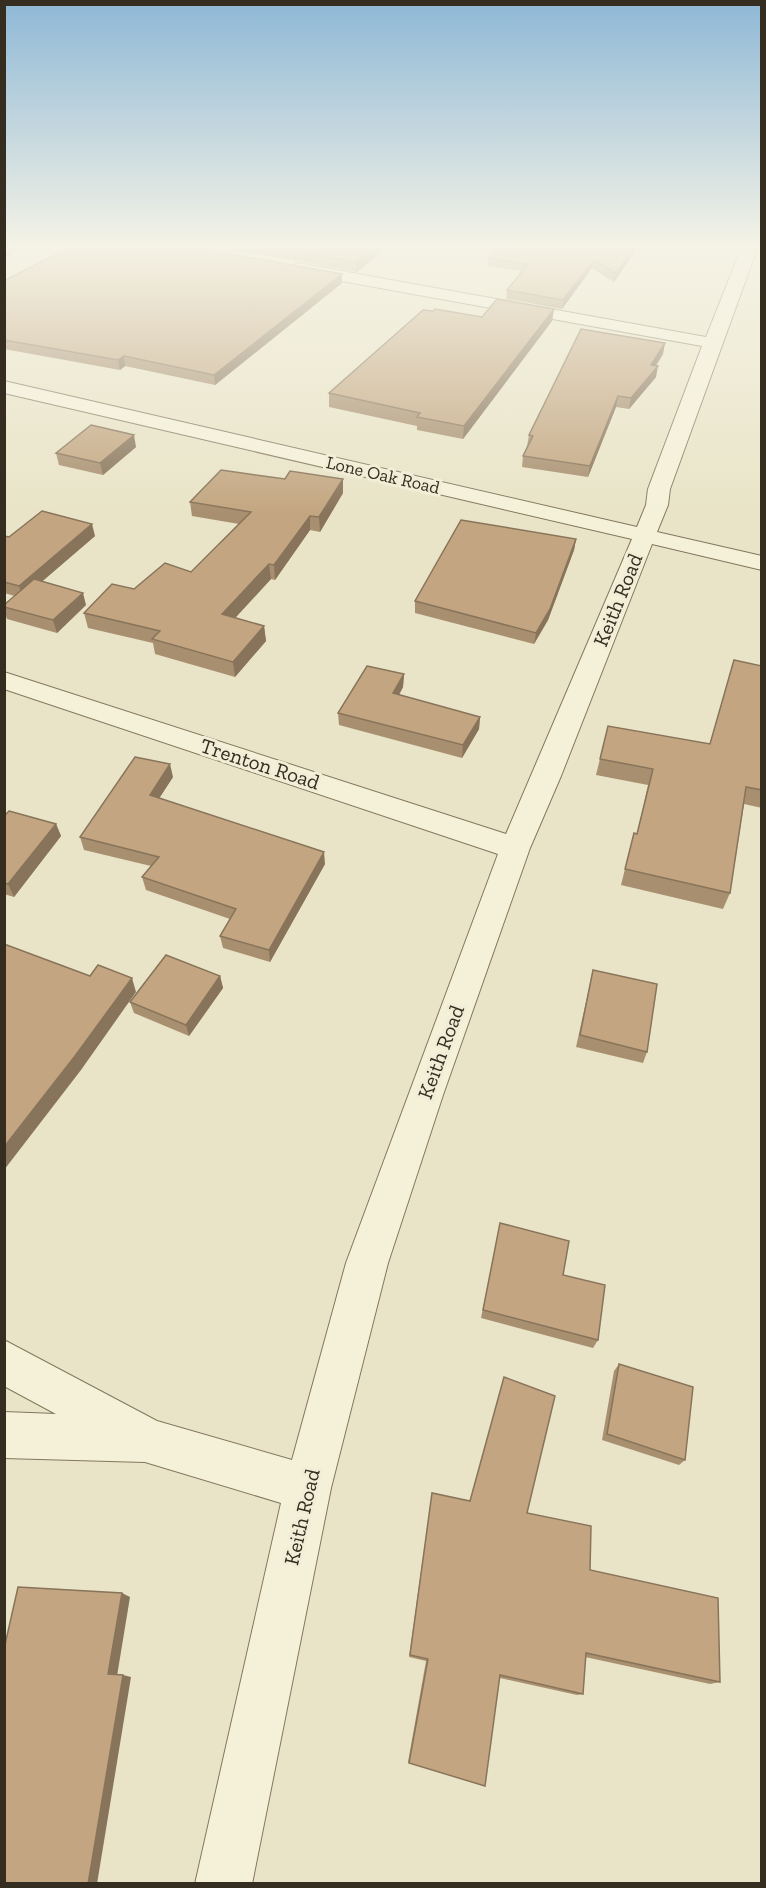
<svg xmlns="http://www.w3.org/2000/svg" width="766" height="1888" font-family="'Zilla Slab',serif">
  <rect width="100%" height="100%" fill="#e9e4c7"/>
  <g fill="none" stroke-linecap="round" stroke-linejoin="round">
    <defs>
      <polygon id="street" points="741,249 757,249 670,489 668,505 657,532 762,556 762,570 652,544 561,776 530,848 443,1095 388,1263 331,1488 252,1884 195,1884 281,1503 145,1462 4,1458 4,1412 56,1414 4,1386 4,1340 157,1421 292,1460 346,1263 498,854 4,689 4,672 506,834 632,539 4,393 4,381 637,527 646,505 648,489 702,346 297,273 289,268 297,263 706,337"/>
    </defs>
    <!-- street casing -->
    <use href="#street" stroke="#83775e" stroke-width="2"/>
    <!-- street -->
    <use href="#street" fill="#f5f1d9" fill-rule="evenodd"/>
  </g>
  <!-- wall -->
  <g fill="#a88f6f">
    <polygon points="233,249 384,249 357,272"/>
    <polygon points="637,249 614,282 592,268 562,309 506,299 507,290 522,271 488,266 488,258"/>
    <polygon points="342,274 342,283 215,385 125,366 120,370 4,349 4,281"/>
    <polygon points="554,309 552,321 463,439 417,430 417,426 329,407 329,393 433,311 482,317"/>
    <polygon points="663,354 656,366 656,377 629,409 616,407 588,477 522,467 523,456 527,446 529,435"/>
    <polygon points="136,447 103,475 59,465 56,453"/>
    <polygon points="285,479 343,479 343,493 320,532 310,530 275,580 271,579 235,618 264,626 266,641 235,677 155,654 153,643 88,628 84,613 134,589 191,572 239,524 192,516 190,502"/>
    <polygon points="4,536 9,537 95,536 42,581 86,605 57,633 7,619 4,611 4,605 15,596 4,593"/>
    <polygon points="576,539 574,550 548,620 534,644 415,613 415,601"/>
    <polygon points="734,660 762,666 762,808 744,804 730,893 723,909 621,885 634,833 637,834 648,785 596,775 608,726 710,744"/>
    <polygon points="404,674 403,687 399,695 480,717 479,729 462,758 339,725 338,713"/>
    <polygon points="173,777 159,798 325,864 270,962 223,948 220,936 230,919 146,890 142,877 151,866 84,850 80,837"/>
    <polygon points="4,816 56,824 61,836 14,897 4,894"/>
    <polygon points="593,970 647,1052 643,1063 576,1047"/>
    <polygon points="220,976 223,988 189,1036 134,1013 130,1002"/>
    <polygon points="500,1223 563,1275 598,1340 593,1348 481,1318"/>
    <polygon points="619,1364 685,1460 679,1465 602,1440 614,1371"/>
    <polygon points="504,1377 527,1513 590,1570 720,1682 710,1684 585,1657 583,1694 577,1695 500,1678 409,1763 408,1762 426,1661 409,1657 432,1493 470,1501"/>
  </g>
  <!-- shaded-wall -->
  <g fill="#88745a">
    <polygon points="4,249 17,249 4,260"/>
    <polygon points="373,249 384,249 357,272 356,262"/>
    <polygon points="633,249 637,249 614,282 616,273"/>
    <polygon points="594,260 592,268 562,309 563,300"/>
    <polygon points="342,274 342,283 215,385 214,375"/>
    <polygon points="554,309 552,321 463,439 464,426"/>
    <polygon points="665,343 663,354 649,376 651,365"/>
    <polygon points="124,356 125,366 120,370 118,360"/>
    <polygon points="658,366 656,377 629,409 631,398"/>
    <polygon points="618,396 616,407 588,477 590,466"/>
    <polygon points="134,435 136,447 103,475 100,463"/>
    <polygon points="343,479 343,493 320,532 319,517"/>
    <polygon points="310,516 310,530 275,580 274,565"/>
    <polygon points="92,524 95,536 23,598 19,586"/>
    <polygon points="576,539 574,550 548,620 534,644 536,633"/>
    <polygon points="269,564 271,579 225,629 222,614"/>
    <polygon points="83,593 86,605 57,633 53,620"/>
    <polygon points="264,626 266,641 235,677 233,662"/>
    <polygon points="404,674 403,687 393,706 393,693"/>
    <polygon points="480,717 479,729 462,758 463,745"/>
    <polygon points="170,764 173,777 153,808 150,795"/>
    <polygon points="56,824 61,836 14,897 8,884"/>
    <polygon points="324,852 325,864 270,962 269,950"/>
    <polygon points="220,976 223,988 189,1036 186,1025"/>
    <polygon points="132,978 136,992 81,1070 4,1170 4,1147"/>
    <polygon points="122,1593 130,1597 117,1676 108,1674"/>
    <polygon points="123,1675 131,1677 97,1884 88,1884"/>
  </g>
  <!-- building -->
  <g fill="#c3a681" stroke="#88745a" stroke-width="1.5">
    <polygon points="66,249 202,249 342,274 214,375 124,356 118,360 4,340 4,281"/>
    <polygon points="282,249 373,249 356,262"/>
    <polygon points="496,249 633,249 616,273 594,260 563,300 507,290 528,264 488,258"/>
    <polygon points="497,299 554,309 464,426 417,417 420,413 329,393 423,310 433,311 435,309 482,317"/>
    <polygon points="581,329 665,343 651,365 658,366 631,398 618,396 590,466 523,456 533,436 529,435"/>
    <polygon points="91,425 134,435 100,463 56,453"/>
    <polygon points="221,470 285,479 290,471 343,479 319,517 310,516 274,565 269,564 222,614 264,626 233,662 152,639 160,631 84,613 112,584 134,589 165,563 191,572 251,512 190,502"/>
    <polygon points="42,511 92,524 19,586 4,582 4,536 9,537"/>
    <polygon points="461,520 576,539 550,609 536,633 415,601"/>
    <polygon points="34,579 83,593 53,620 4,607 4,605"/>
    <polygon points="734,660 762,666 762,790 746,787 730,893 625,869 634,833 637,834 653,769 600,759 608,726 710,744"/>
    <polygon points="367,666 404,674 393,693 480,717 463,745 338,713"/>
    <polygon points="135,757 170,764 150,795 324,852 269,950 220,936 236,909 142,877 159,857 80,837"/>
    <polygon points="9,811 56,824 8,884 4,883 4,816"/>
    <polygon points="4,944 90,976 98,965 132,978 75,1056 4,1147"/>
    <polygon points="166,955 220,976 186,1025 130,1002"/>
    <polygon points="593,970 657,984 647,1052 580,1035"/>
    <polygon points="500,1223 569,1241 563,1275 605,1285 598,1340 483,1310"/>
    <polygon points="619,1364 693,1387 685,1460 607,1434"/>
    <polygon points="504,1377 555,1396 527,1513 591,1526 590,1570 718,1598 720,1682 586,1653 583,1694 500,1675 485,1786 409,1763 428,1659 410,1655 432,1493 470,1501"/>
    <polygon points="18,1587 122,1593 108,1674 123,1675 88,1884 4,1884 4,1649"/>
  </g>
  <!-- sky -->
  <linearGradient id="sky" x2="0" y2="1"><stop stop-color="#8eb8d6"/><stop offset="0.48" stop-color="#f5f3e6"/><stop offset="1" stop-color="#f5f3e6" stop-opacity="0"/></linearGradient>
  <rect width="766" height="514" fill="url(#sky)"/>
  <g text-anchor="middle" stroke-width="6" stroke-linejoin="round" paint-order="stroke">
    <!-- far-street labels -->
    <g font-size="18" fill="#352d20" stroke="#f2edd6">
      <text transform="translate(383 475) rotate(13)" y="6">Lone Oak Road</text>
    </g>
    <!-- street labels -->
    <g font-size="21" fill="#352d20" stroke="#f2edd6">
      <text transform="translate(618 600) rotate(-68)" y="7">Keith Road</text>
      <text transform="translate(260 764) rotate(18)" y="7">Trenton Road</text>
      <text transform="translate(441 1052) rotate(-70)" y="7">Keith Road</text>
      <text transform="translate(302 1517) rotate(-77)" y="7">Keith Road</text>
    </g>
  </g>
  <!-- border -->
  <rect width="766" height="1888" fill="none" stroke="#352d20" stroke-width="12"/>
</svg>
